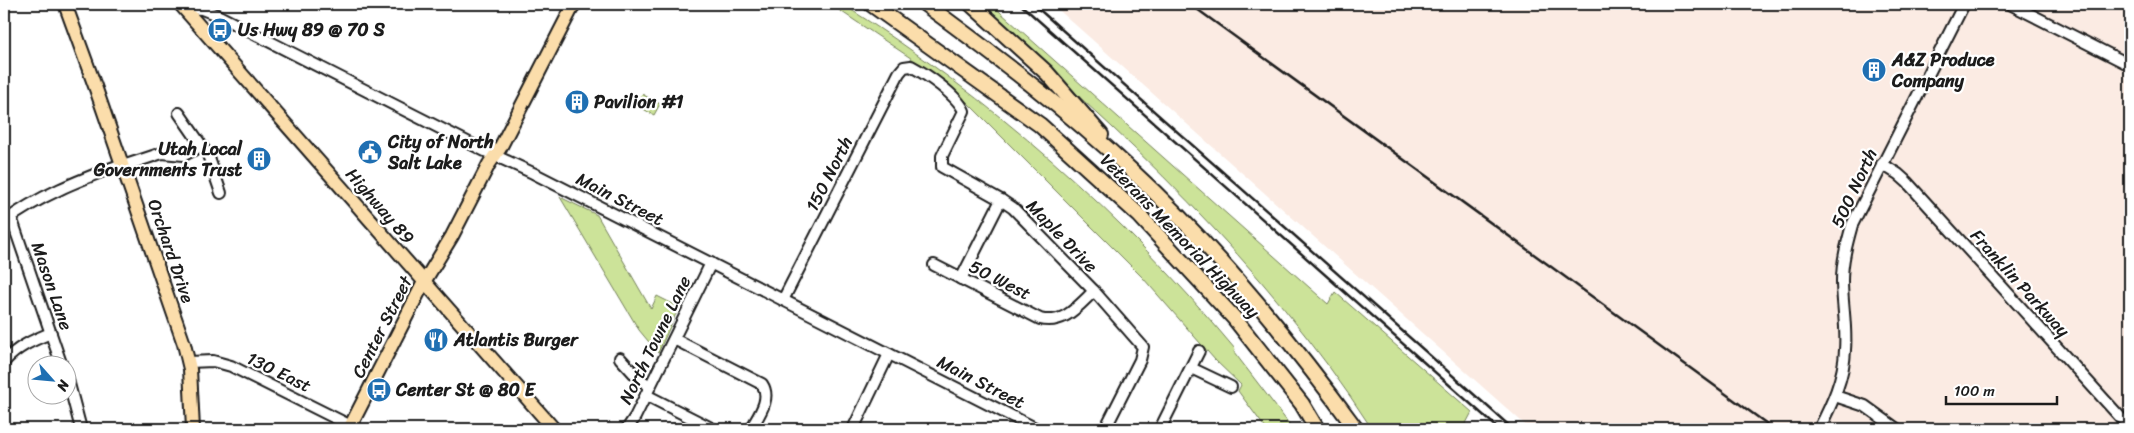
<svg xmlns="http://www.w3.org/2000/svg" width="2134" height="433" font-family="Sriracha,sans-serif">
  <rect width="100%" height="100%" fill="#fff"/>
  <filter id="ink" filterUnits="userSpaceOnUse"><feTurbulence type="fractalNoise" baseFrequency=".02" numOctaves="2"/><feDisplacementMap in="SourceGraphic" scale="10" xChannelSelector="R" yChannelSelector="G"/><feConvolveMatrix kernelMatrix="1 2 1 2 8 2 1 2 1" color-interpolation-filters="sRGB"/></filter>
  <g filter="url(#ink)">
    <!-- built -->
    <polygon fill="#fbebe3" points="1052,4 2130,4 2130,429 1530,429"/>
    <!-- green -->
    <g fill="#cce399" stroke="#74805a">
      <path d="M830 4H842C991 98 1123 214 1235 349L1234 352 1293 429H1266L1238 391 1241 385 1215 360 1143 278 948 83Z"/>
      <path d="M974 4H991L1328 304 1335 292 1472 412 1463 429H1372C1263 261 1124 133 974 4Z"/>
      <polygon points="642,94 660,104 654,115 636,105"/>
      <polygon points="560,197 597,215 651,309 657,296 679,307 658,353 639,330"/>
    </g>
    <g fill="none" stroke-linecap="round" stroke-linejoin="round">
      <defs>
        <g id="minor">
          <polyline points="2010,4 2130,65"/>
          <polyline points="184,8 202,9 217,15 485,151 533,173 1037,429"/>
          <polyline points="179,113 208,155 221,193"/>
          <polyline points="1882,164 1898,174 1907,182 2130,428"/>
          <polyline points="123,166 162,153 184,155 201,146"/>
          <polyline points="11,217 62,366"/>
          <path d="M4 222C40 195 80 180 122 164"/>
          <path d="M934 265 1040 319C1064 325 1078 306 1094 291"/>
          <polyline points="961,279 1001,200"/>
          <path d="M783 300 899 73 904 67 911 66C926 74 957 95 964 111L942 156V167L1001 200 1013 208 1094 291 1143 347 1140 360 1105 429"/>
          <path d="M674 339 762 384C772 399 758 416 751 429"/>
          <polyline points="620,358 639,379 650,386"/>
          <path d="M4 362C17 347 33 340 51 333"/>
          <polyline points="189,362 213,361 231,366 351,426"/>
          <polyline points="1191,368 1231,387"/>
          <polyline points="68,380 81,429"/>
          <polyline points="646,395 713,429"/>
          <polyline points="1835,396 1865,406 1897,429"/>
          <polyline points="627,429 635,417 711,263"/>
          <polyline points="853,429 889,354"/>
          <polyline points="1160,429 1199,351"/>
          <path d="M1819 429C1832 404 1844 378 1845 350 1847 327 1842 304 1842 281 1842 261 1847 243 1852 225L1964 4"/>
        </g>
        <g id="major">
          <polyline points="65,4 96,89 184,344 190,369 193,429"/>
          <polyline points="180,4 554,429"/>
          <polyline points="349,429 424,282 452,236 489,164 500,148 574,4"/>
        </g>
        <g id="highway">
          <polyline points="871,4 1040,125 1139,215 1234,318 1302,404 1317,429"/>
          <path d="M925 4C996 56 1067 110 1131 170 1214 246 1290 339 1356 429"/>
          <polyline points="971,4 1047,73 1101,135"/>
        </g>
      </defs>
      <!-- minor casing -->
      <use href="#minor" stroke="#1c1c1c" stroke-width="14"/>
      <!-- major casing -->
      <use href="#major" stroke="#1c1c1c" stroke-width="16"/>
      <!-- highway casing -->
      <use href="#highway" stroke="#1c1c1c" stroke-width="18"/>
      <!-- minor -->
      <use href="#minor" stroke="#fff" stroke-width="10"/>
      <!-- major -->
      <use href="#major" stroke="#fbddab" stroke-width="12"/>
      <!-- highway -->
      <use href="#highway" stroke="#fbddab" stroke-width="14"/>
      <!-- rail -->
      <g stroke="#1c1c1c" stroke-width="2.5">
        <polyline points="1020,4 1499,429"/>
        <polyline points="1033,4 1513,429"/>
        <polyline points="1190,4 1774,429"/>
      </g>
    </g>
  </g>
  <!-- icons -->
  <defs>
    <symbol id="bus-disc" viewBox="-11 -11 22 22"><circle r="9.5" fill="#1f6fb2" stroke="#fff"/><path d="M-5-6H5V4H4V6H2V4H-2V6H-4V4H-5ZM-3.5-4V0h7V-4ZM-3.5 1.2v1.5H-2V1.2ZM2 1.2v1.5H3.5V1.2Z" fill="#fff"/></symbol>
    <symbol id="building-disc" viewBox="-11 -11 22 22"><circle r="9.5" fill="#1f6fb2" stroke="#fff"/><path d="M-4-6H4V6H1V3H-1V6H-4ZM-2.5-4.3h1.7v1.8h-1.7ZM.8-4.3h1.7v1.8H.8ZM-2.5-1h1.7V.8h-1.7ZM.8-1h1.7V.8H.8Z" fill="#fff"/></symbol>
    <symbol id="civic-disc" viewBox="-11 -11 22 22"><circle r="9.5" fill="#1f6fb2" stroke="#fff"/><path d="M-.6-6.5H3V-4.5H.6V-3L4-1V1h2V6H-6V1h2V-1L-.6-3ZM-1.2 2.5V6h2.4V2.5Z" fill="#fff"/></symbol>
    <symbol id="restaurant-disc" viewBox="-11 -11 22 22"><circle r="9.5" fill="#1f6fb2" stroke="#fff"/><path d="M-5-6h1v4h1v-4h1v4h1v-4h1v5L-1.5 .5V6h-2V.5L-5-1ZM5-6V6H3V1.5H1.5Q1.5-4 5-6Z" fill="#fff"/></symbol>
  </defs>
  <g fill-rule="evenodd">
    <use href="#bus-disc" x="206" y="16" width="28" height="28"/>
    <use href="#building-disc" x="1860" y="56" width="28" height="28"/>
    <use href="#building-disc" x="563" y="88" width="28" height="28"/>
    <use href="#civic-disc" x="356" y="138" width="28" height="28"/>
    <use href="#building-disc" x="245" y="145" width="28" height="28"/>
    <use href="#restaurant-disc" x="422" y="326" width="28" height="28"/>
    <use href="#bus-disc" x="365" y="376" width="28" height="28"/>
  </g>
  <g text-anchor="middle" stroke-width="4.5" stroke-linejoin="round" paint-order="stroke">
    <!-- poi labels -->
    <g font-size="18" font-weight="bold" fill="#1c1c1c" stroke="#fff" text-anchor="start">
      <text x="238" y="36">Us Hwy 89 @ 70 S</text>
      <text x="1892" y="66">A&amp;Z Produce<tspan x="1892" dy="21">Company</tspan></text>
      <text x="594" y="108">Pavilion #1</text>
      <text x="388" y="148">City of North<tspan x="388" dy="21">Salt Lake</tspan></text>
      <text x="242" y="155" text-anchor="end">Utah Local<tspan x="242" dy="21">Governments Trust</tspan></text>
      <text x="454" y="346">Atlantis Burger</text>
      <text x="396" y="396">Center St @ 80 E</text>
    </g>
    <!-- street labels -->
    <g font-size="18" fill="#1c1c1c" stroke="#fff">
      <text transform="translate(829 174) rotate(-63)" y="6">150 North</text>
      <text transform="translate(1854 188) rotate(-65)" y="6">500 North</text>
      <text transform="translate(620 199) rotate(27)" y="6">Main Street</text>
      <text transform="translate(380 206) rotate(49)" y="6">Highway 89</text>
      <text transform="translate(1062 236) rotate(46)" y="6">Maple Drive</text>
      <text transform="translate(1180 236) rotate(46)" y="6">Veterans Memorial Highway</text>
      <text transform="translate(171 251) rotate(71)" y="6">Orchard Drive</text>
      <text transform="translate(1000 280) rotate(27)" y="6">50 West</text>
      <text transform="translate(2020 283) rotate(48)" y="6">Franklin Parkway</text>
      <text transform="translate(52 286) rotate(71)" y="6">Mason Lane</text>
      <text transform="translate(382 327) rotate(-63)" y="6">Center Street</text>
      <text transform="translate(655 340) rotate(-64)" y="6">North Towne Lane</text>
      <text transform="translate(279 372) rotate(26)" y="6">130 East</text>
      <text transform="translate(981 382) rotate(27)" y="6">Main Street</text>
    </g>
  </g>
  <!-- margin -->
  <rect width="2134" height="433" fill="none" stroke="#fff" stroke-width="20"/>
  <rect x="10" y="10" width="2114" height="413" fill="none" stroke="#1c1c1c" stroke-width="2" filter="url(#ink)"/>
  <!-- north arrow -->
  <g transform="translate(52 380) rotate(117)"><circle r="24" fill="#ffffff" stroke="#a4a4a4"/>
  <path d="M0-4L9 19L0 12L-9 19Z" fill="#1f6fb2"/>
  <text y="-8" font-size="14" font-weight="bold" text-anchor="middle" fill="#1c1c1c">N</text>
  </g>
  <!-- scale -->
  <path d="M1946 396v8h111v-8" fill="none" stroke="#1c1c1c" stroke-width="2.5"/>
  <text x="1954" y="396" font-size="15" fill="#1c1c1c" stroke="#ffffff" stroke-width="4" paint-order="stroke">100 m</text>
</svg>
